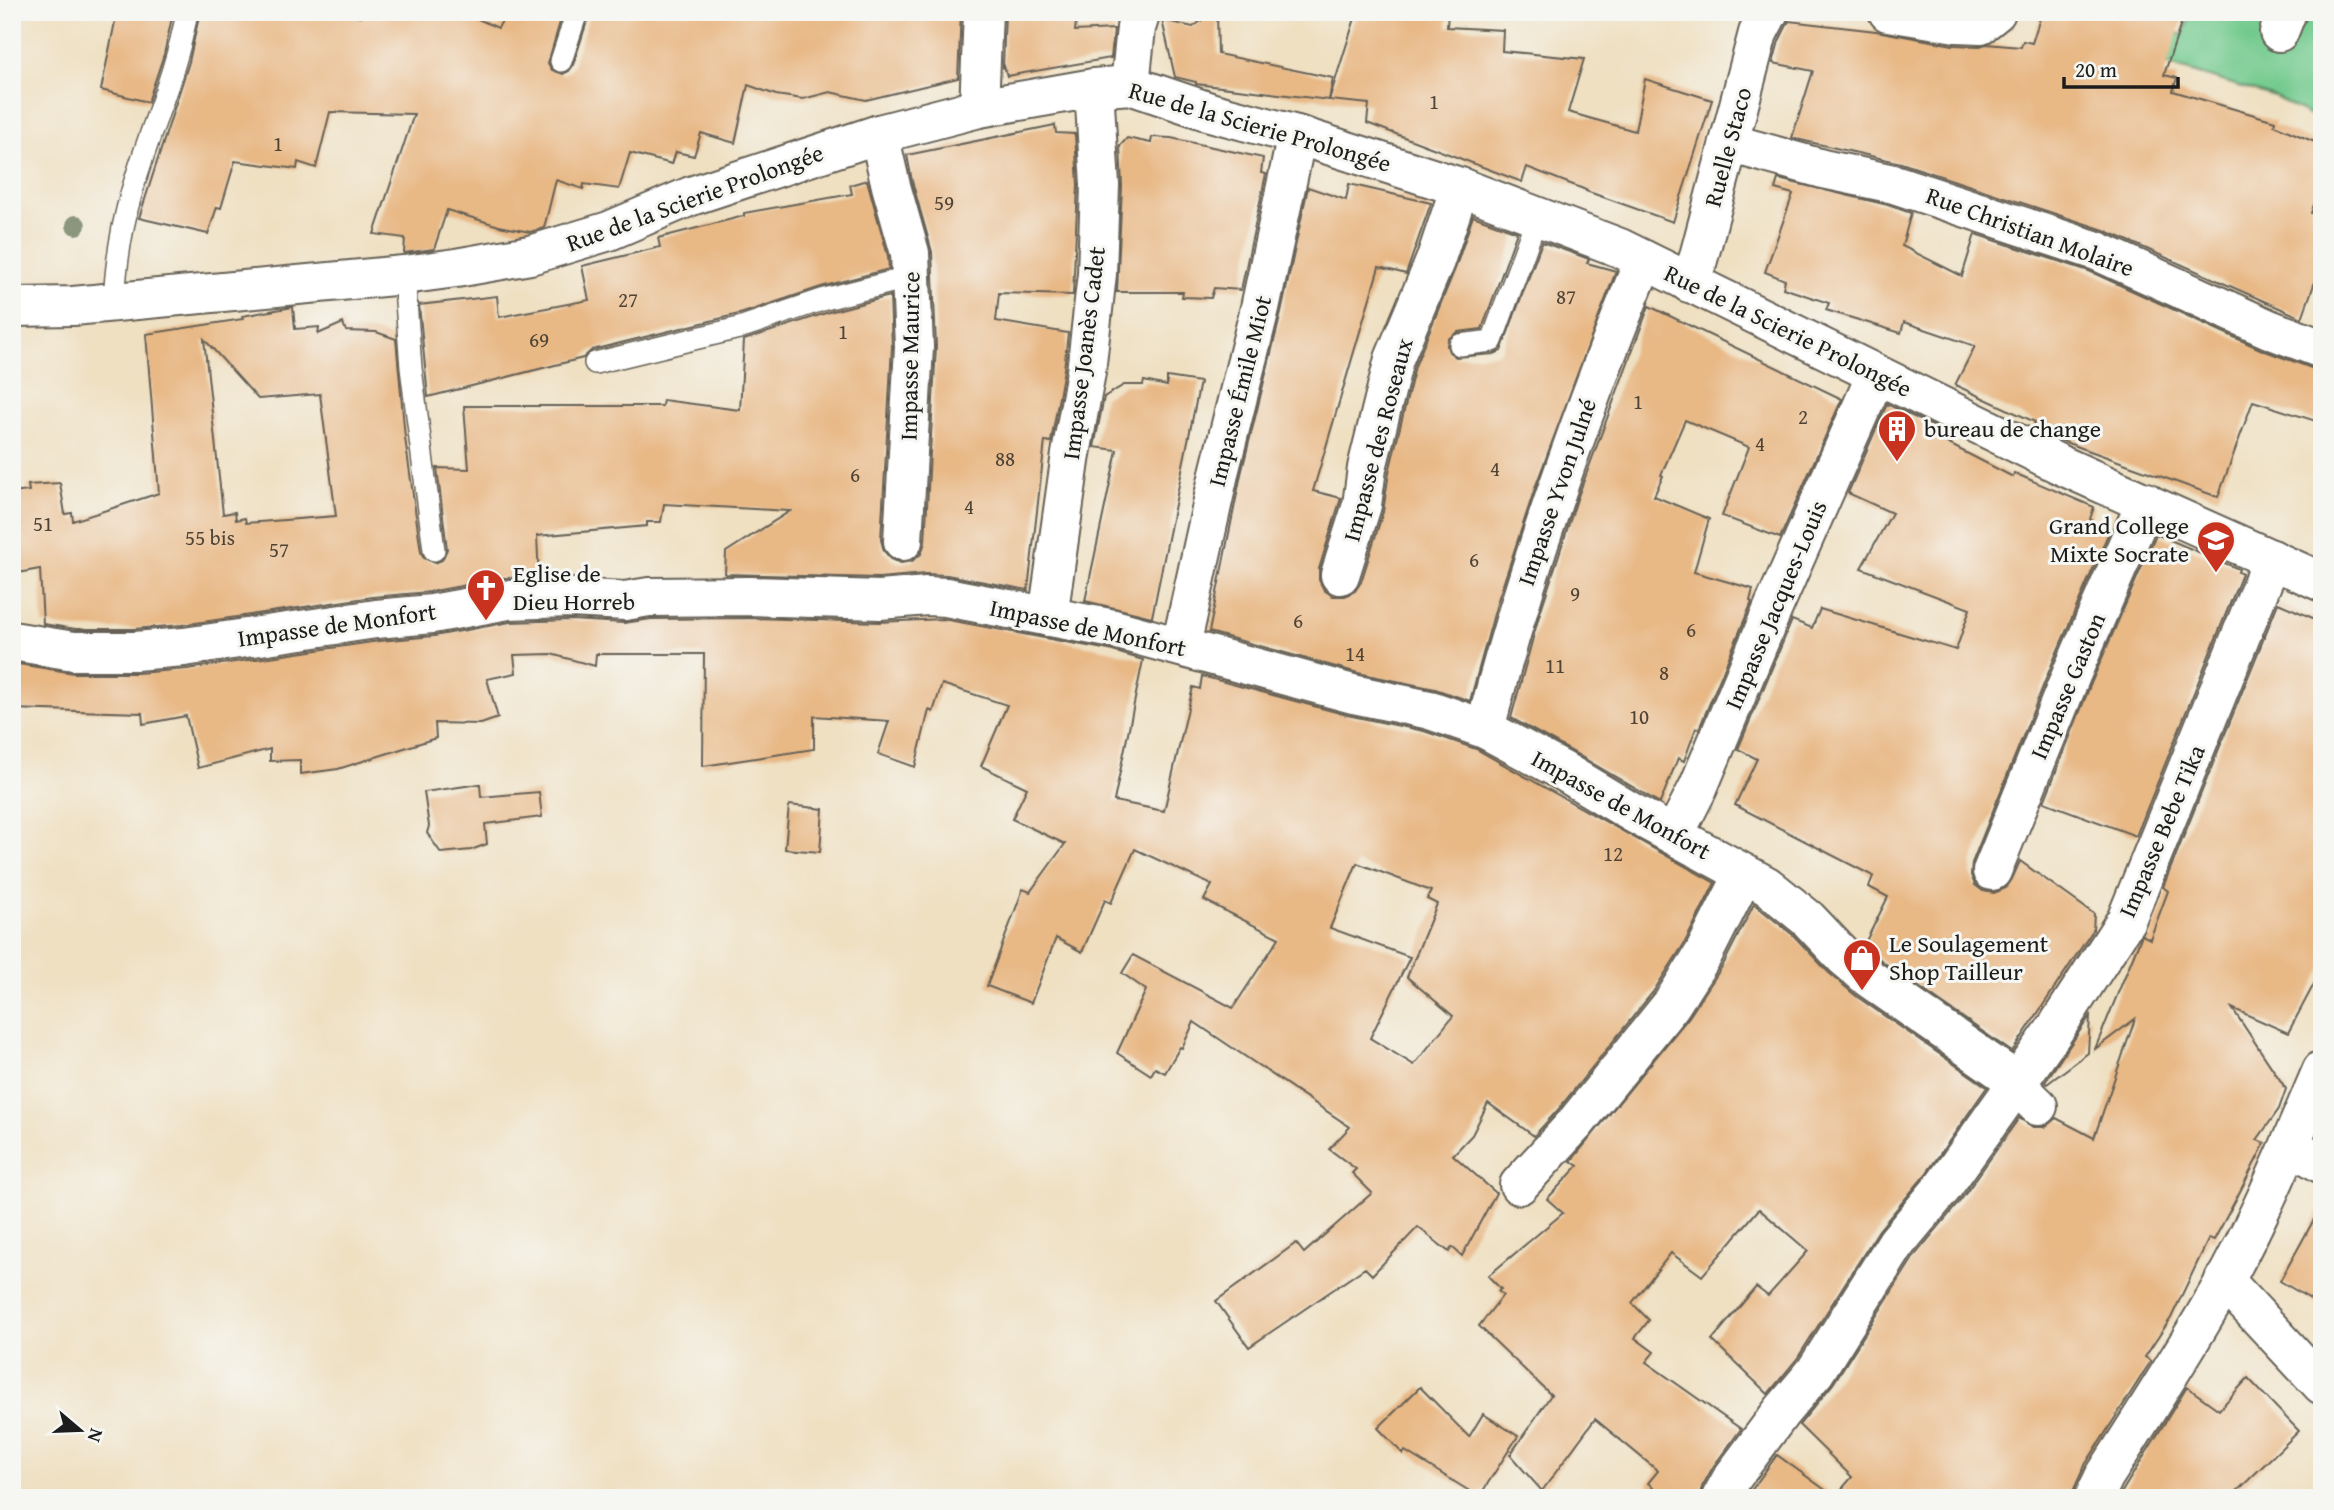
<svg xmlns="http://www.w3.org/2000/svg" width="2334" height="1510" font-family="'Gentium Book Plus',serif">
  <rect width="100%" height="100%" fill="#f6f6f2"/>
  <filter id="ink" filterUnits="userSpaceOnUse"><feTurbulence type="fractalNoise" baseFrequency=".0143" numOctaves="2"/><feDisplacementMap in="SourceGraphic" scale="14" xChannelSelector="R" yChannelSelector="G"/><feConvolveMatrix kernelMatrix="1 2 1 2 8 2 1 2 1" color-interpolation-filters="sRGB"/></filter>
  <filter id="wash" filterUnits="userSpaceOnUse"><feTurbulence type="fractalNoise" baseFrequency=".00686" numOctaves="4" result="noise"/><feDisplacementMap in="SourceGraphic" scale="28" xChannelSelector="R" yChannelSelector="G"/><feGaussianBlur stdDeviation="1.57" result="paint"/><feColorMatrix in="noise" values="0 0 0 0 0 0 0 0 0 0 0 0 0 0 0 0 0 1.4 0 .05"/><feComposite in="paint" operator="in"/></filter>
  <g filter="url(#wash)">
    <rect width="100%" height="100%" fill="#efe0c2"/>
    <!-- green -->
    <polygon fill="#73ca8e" stroke="#487355" stroke-width="2" points="2191,12 2322,12 2322,122 2275,97 2163,63 2167,34 2183,34"/>
    <g id="blocks">
      <!-- building -->
      <g fill="#e8b885" fill-rule="evenodd">
        <polygon points="117,12 173,13 164,54 148,102 101,90"/>
        <polygon points="200,12 335,12 360,17 362,12 462,12 498,28 507,12 563,12 548,63 552,70 563,74 569,71 573,65 590,12 961,12 958,78 866,100 830,92 803,99 776,95 748,85 735,143 701,133 694,156 676,152 672,164 630,153 619,189 584,184 583,189 556,180 544,228 530,232 499,226 447,210 434,249 404,253 405,238 374,234 414,114 330,112 316,168 298,162 297,169 235,161 221,208 217,207 208,234 139,218 189,62"/>
        <polygon points="1005,12 1077,12 1075,31 1114,29 1111,58 1007,76 1004,66 1003,67"/>
        <polygon points="1213,12 1217,12 1218,54 1333,78 1329,100 1196,84 1196,82 1175,77 1162,20 1193,27"/>
        <polygon points="1357,12 1448,12 1447,27 1503,30 1502,51 1584,59 1568,112 1635,131 1645,79 1712,100 1673,222 1586,191 1586,190 1527,167 1522,182 1367,123 1369,104 1329,100"/>
        <polygon points="2042,12 2185,12 2164,75 2177,78 2173,91 2275,121 2274,125 2322,145 2322,184 2311,213 2322,217 2322,262 2302,318 2104,230 1901,163 1792,138 1813,71 1773,63 1779,41 1789,21 1876,31 1953,45 1980,46 1986,44 2021,47 2023,41 2032,43"/>
        <path d="M1055 125 1056 133 1075 134 1078 185 1073 295 999 293 996 321 1068 333 1064 369 1051 442 1045 441 1028 590 947 575 925 574 879 578 725 574 726 552 790 511 664 504 661 522H647V526L537 536 539 577 504 578 429 592 373 597 182 625 134 629H76L43 624 40 569 12 574 13 493 29 491 28 485 60 483 65 514 72 513 73 521 159 493 146 334 243 319 242 316 293 307 295 329 319 327 318 334 343 323 346 331 376 332 396 339 405 438 421 552 424 558 435 563 442 560 447 549 437 468 469 469 464 406H662L663 400 740 410 744 340 829 312 890 296 892 347 881 540 884 551 892 560 901 563 912 561 921 554 925 542 936 346 932 252 912 181 907 155ZM204 339 258 399 320 394 336 516 246 523 245 518 236 520 235 512 223 514Z"/>
        <polygon points="1152,137 1171,138 1263,158 1261,173 1266,174 1241,290 1214,288 1211,298 1182,297 1183,292 1117,292 1122,186 1120,146 1127,138 1151,143"/>
        <polygon points="1778,179 1888,205 1911,213 1902,246 1962,276 1975,234 2089,271 2260,349 2314,369 2322,370 2322,423 2253,401 2218,497 2065,442 2033,427 2035,422 1955,385 1975,346 1904,322 1901,333 1826,310 1829,303 1783,288 1785,280 1765,272 1793,194 1775,189"/>
        <polygon points="867,180 888,256 889,269 821,287 743,313 592,350 583,358 428,397 419,305 497,296 499,317 589,300 582,266 660,247 658,238 744,216 744,213 852,194 850,185"/>
        <polygon points="1349,184 1431,203 1406,274 1379,267 1313,491 1341,498 1319,569 1319,580 1324,590 1333,596 1345,596 1355,591 1361,582 1383,512 1389,472 1415,366 1455,269 1473,216 1517,232 1482,329 1458,332 1448,339 1447,346 1449,352 1456,357 1494,354 1501,351 1542,242 1589,259 1587,263 1616,271 1536,485 1497,603 1470,701 1435,689 1358,673 1209,632 1241,474 1281,313 1308,187 1346,200"/>
        <polygon points="1649,306 1842,399 1780,538 1722,516 1749,447 1685,420 1661,475 1663,476 1654,496 1709,519 1694,572 1753,589 1750,601 1752,602 1699,729 1696,728 1684,761 1678,758 1660,803 1573,752 1511,718 1539,616 1577,499"/>
        <polygon points="1167,377 1200,382 1152,617 1085,601 1117,450 1094,447 1104,397 1124,385 1143,385 1144,381 1167,386"/>
        <polygon points="1887,404 1949,434 1945,442 2013,477 2014,473 2094,507 2090,519 2109,532 2052,664 1972,863 1971,875 1975,885 1983,891 1994,893 2006,888 2012,879 2020,861 2094,914 2093,930 2012,1052 1883,962 1864,945 1888,897 1869,887 1873,876 1735,805 1757,759 1738,749 1792,620 1812,628 1820,609 1956,650 1970,609 1861,568 1892,513 1848,493"/>
        <polygon points="2156,534 2239,569 2238,572 2242,574 2136,836 2044,802 2092,681"/>
        <polygon points="2278,603 2322,622 2322,969 2288,1033 2232,1008 2286,1089 2279,1109 2257,1140 2265,1143 2234,1203 2214,1240 2209,1238 2171,1318 2145,1357 2151,1361 2085,1465 2074,1489 2072,1498 1746,1498 1777,1455 1835,1497 1852,1477 1799,1425 1833,1384 1915,1255 1961,1200 2019,1118 2033,1127 2045,1127 2056,1118 2094,1138 2135,1019 2095,1049 2141,937 2142,935 2150,939 2168,891 2163,887"/>
        <path d="M750 618 879 622 943 619 1109 650 1143 660 1114 801 1164 811 1193 687 1200 689 1202 676 1347 715 1424 731 1476 749 1715 883 1684 944 1653 992 1557 1111 1534 1136 1488 1103 1472 1135 1453 1155 1496 1193 1462 1256 1452 1247 1449 1252 1418 1227 1372 1275 1365 1268 1249 1347 1216 1301 1296 1243 1304 1253 1372 1193 1352 1173 1356 1169 1329 1149 1350 1127 1194 1022 1182 1048 1180 1047 1165 1073 1155 1068 1151 1075 1117 1053 1146 990 1122 973 1133 955 1233 1008 1279 938 1204 900 1212 885 1135 849 1111 903 1105 900 1082 952 1056 938 1031 1003 987 986 1023 889 1030 892 1065 844 1012 819 1027 788 981 766 1007 705 942 684 933 712 929 710 915 767 878 754 889 721 814 716V749L703 766 704 654H596L595 666 551 654 514 655 516 673 487 679 498 718 481 724 435 723 436 738 338 769 300 774V760L270 761V749L198 768 186 716 143 724 142 713 12 709V663L74 673H137L187 669 379 641 434 636 510 622 571 620 624 623 651 619ZM1357 863 1431 891 1427 899 1437 904 1407 977 1453 1016 1414 1065 1370 1038 1410 957 1330 928Z"/>
        <polygon points="480,784 481,797 539,792 542,817 485,824 487,844 471,850 441,853 427,833 429,826 424,792"/>
        <polygon points="789,805 823,809 820,852 785,849"/>
        <polygon points="1754,904 1793,935 1828,972 1856,996 1987,1087 1926,1174 1879,1230 1797,1359 1768,1394 1712,1340 1756,1287 1768,1296 1808,1251 1759,1209 1702,1276 1671,1253 1632,1303 1649,1320 1635,1338 1654,1352 1646,1362 1741,1429 1713,1467 1702,1487 1699,1498 1663,1498 1648,1483 1658,1471 1595,1419 1542,1491 1510,1455 1551,1395 1479,1326 1503,1295 1498,1291 1501,1289 1488,1276 1563,1213 1547,1199 1578,1166 1571,1161 1689,1017 1723,965"/>
        <polygon points="2090,1016 2088,1053 2047,1084 2045,1082"/>
        <polygon points="2322,1205 2322,1306 2280,1281"/>
        <polygon points="2248,1378 2299,1431 2230,1498 2118,1498 2187,1387 2219,1410"/>
        <polygon points="1420,1387 1469,1437 1483,1414 1518,1436 1479,1497 1405,1451 1403,1454 1378,1428"/>
      </g>
    </g>
  </g>
  <g filter="url(#ink)">
    <use href="#blocks" fill-opacity="0" stroke="#666156" stroke-width="2"/>
    <g fill="none" stroke-linecap="round" stroke-linejoin="round">
      <defs>
        <g id="lane">
          <polyline points="561,61 577,12"/>
          <polyline points="404,275 411,368 434,550"/>
          <path d="M114 302C116 265 121 228 132 191 149 131 176 75 187 12"/>
          <polyline points="1460,345 1492,341 1537,217"/>
          <polyline points="595,363 739,328 825,299 911,277"/>
        </g>
        <g id="street">
          <polyline points="1888,12 1956,23 1981,24 1996,12"/>
          <polyline points="2279,32 2287,12"/>
          <polyline points="1130,85 1136,28 1141,12"/>
          <polyline points="979,108 983,12"/>
          <polyline points="879,134 891,186 910,253 914,347 903,541"/>
          <polyline points="1729,143 1823,169 1894,184 2097,251 2269,329 2322,349"/>
          <polyline points="1689,283 1698,260 1758,33 1769,12"/>
          <polyline points="12,307 73,306 404,275 456,268 530,255 609,231 691,196 879,134 979,108 1094,88 1130,85 1210,112 1297,135 1460,187 1620,248 2063,466 2322,582"/>
          <polyline points="1340,575 1362,505 1367,468 1394,359 1435,261 1460,187"/>
          <polyline points="1048,617 1071,454 1086,372 1097,274 1100,185 1094,88"/>
          <polyline points="12,641 74,651 135,651 184,647 376,619 432,614 508,600 571,598 625,601 649,597 750,596 880,600 927,596 946,597 1114,629 1353,694 1430,710 1485,729 1563,771 1631,812 1767,886 1808,919 1844,957 1870,979 2003,1072 2038,1106"/>
          <polyline points="1181,646 1220,469 1260,308 1297,135"/>
          <path d="M1485 729C1526 568 1581 414 1644 260"/>
          <polyline points="1674,835 1698,788 1774,606 1876,375"/>
          <polyline points="1992,871 2072,673 2146,502"/>
          <polyline points="2290,1145 2322,1164"/>
          <polyline points="1519,1185 1574,1125 1671,1005 1703,955 1744,874"/>
          <polyline points="2224,1280 2322,1385"/>
          <polyline points="1721,1498 1732,1478 1782,1411 1815,1372 1897,1242 1943,1187 2054,1031 2126,920 2272,559"/>
          <path d="M2094 1498 2104 1477C2138 1424 2172 1371 2204 1317 2251 1239 2286 1154 2322 1070"/>
        </g>
      </defs>
      <!-- lane casing -->
      <use href="#lane" stroke="#666156" stroke-width="24"/>
      <!-- street casing -->
      <use href="#street" stroke="#666156" stroke-width="42"/>
      <!-- lane -->
      <use href="#lane" stroke="#fff" stroke-width="21"/>
      <!-- street -->
      <use href="#street" stroke="#fff" stroke-width="38"/>
    </g>
    <!-- trees -->
    <circle fill="#8b967d" cx="76" cy="225" r="10"/>
  </g>
  <!-- icons -->
  <defs>
    <symbol id="building-pin" viewBox="-11 -11 22 30"><path d="M0 17L-7.5 6A9.5 9.5 0 1 1 7.5 6Z" fill="#c8321e" stroke="#f6f6f2"/><path d="M-4-6H4V6H1V3H-1V6H-4ZM-2.5-4.3h1.7v1.8h-1.7ZM.8-4.3h1.7v1.8H.8ZM-2.5-1h1.7V.8h-1.7ZM.8-1h1.7V.8H.8Z" fill="#fff"/></symbol>
    <symbol id="school-pin" viewBox="-11 -11 22 30"><path d="M0 17L-7.5 6A9.5 9.5 0 1 1 7.5 6Z" fill="#c8321e" stroke="#f6f6f2"/><path d="M0-5L7-2L0 1L-7-2ZM-4 1L0 2.5L4 1V4Q0 6-4 4Z" fill="#fff"/></symbol>
    <symbol id="church-pin" viewBox="-11 -11 22 30"><path d="M0 17L-7.5 6A9.5 9.5 0 1 1 7.5 6Z" fill="#c8321e" stroke="#f6f6f2"/><path d="M-1.2-6h2.4v3.5h3.3v2.4h-3.3V6h-2.4V-.1h-3.3v-2.4h3.3Z" fill="#fff"/></symbol>
    <symbol id="shop-pin" viewBox="-11 -11 22 30"><path d="M0 17L-7.5 6A9.5 9.5 0 1 1 7.5 6Z" fill="#c8321e" stroke="#f6f6f2"/><path d="M-5-2.5h2.3a2.7 3.5 0 0 1 5.4 0H5L5.5 6h-11ZM-1.5-2.5h3a1.5 2.3 0 0 0-3 0Z" fill="#fff"/></symbol>
  </defs>
  <g fill-rule="evenodd">
    <use href="#building-pin" x="1875" y="407" width="44" height="60"/>
    <use href="#school-pin" x="2194" y="518" width="44" height="60"/>
    <use href="#church-pin" x="464" y="566" width="44" height="60"/>
    <use href="#shop-pin" x="1840" y="936" width="44" height="60"/>
  </g>
  <g text-anchor="middle" stroke-width="6" stroke-linejoin="round" paint-order="stroke">
    <!-- number labels -->
    <g font-size="21" fill="#4f4336">
      <text x="1434" y="109">1</text>
      <text x="278" y="151">1</text>
      <text x="944" y="210">59</text>
      <text x="1566" y="304">87</text>
      <text x="628" y="307">27</text>
      <text x="843" y="339">1</text>
      <text x="539" y="347">69</text>
      <text x="1638" y="409">1</text>
      <text x="1803" y="424">2</text>
      <text x="1760" y="451">4</text>
      <text x="1005" y="466">88</text>
      <text x="1495" y="476">4</text>
      <text x="855" y="482">6</text>
      <text x="969" y="514">4</text>
      <text x="43" y="531">51</text>
      <text x="210" y="545">55 bis</text>
      <text x="279" y="557">57</text>
      <text x="1474" y="567">6</text>
      <text x="1575" y="601">9</text>
      <text x="1298" y="628">6</text>
      <text x="1691" y="637">6</text>
      <text x="1355" y="661">14</text>
      <text x="1555" y="673">11</text>
      <text x="1664" y="680">8</text>
      <text x="1639" y="724">10</text>
      <text x="1613" y="861">12</text>
    </g>
    <!-- street labels -->
    <g font-size="24" fill="#1c1c1c" stroke="#f6f6f2">
      <text transform="translate(1260 127) rotate(16)" y="8">Rue de la Scierie Prolongée</text>
      <text transform="translate(1728 147) rotate(-75)" y="8">Ruelle Staco</text>
      <text transform="translate(695 198) rotate(-20)" y="8">Rue de la Scierie Prolongée</text>
      <text transform="translate(2030 232) rotate(20)" y="8">Rue Christian Molaire</text>
      <text transform="translate(1788 331) rotate(26)" y="8">Rue de la Scierie Prolongée</text>
      <text transform="translate(1084 353) rotate(-83)" y="8">Impasse Joanès Cadet</text>
      <text transform="translate(910 356) rotate(-89)" y="8">Impasse Maurice</text>
      <text transform="translate(1240 391) rotate(-76)" y="8">Impasse Émile Miot</text>
      <text transform="translate(1378 440) rotate(-75)" y="8">Impasse des Roseaux</text>
      <text transform="translate(1557 492) rotate(-71)" y="8">Impasse Yvon Julné</text>
      <text transform="translate(1776 605) rotate(-67)" y="8">Impasse Jacques-Louis</text>
      <text transform="translate(337 625) rotate(-8)" y="8">Impasse de Monfort</text>
      <text transform="translate(1088 628) rotate(12)" y="8">Impasse de Monfort</text>
      <text transform="translate(2068 686) rotate(-67)" y="8">Impasse Gaston</text>
      <text transform="translate(1621 805) rotate(29)" y="8">Impasse de Monfort</text>
      <text transform="translate(2162 831) rotate(-67)" y="8">Impasse Bebe Tika</text>
    </g>
    <!-- poi labels -->
    <g font-size="24" fill="#1c1c1c" stroke="#f6f6f2" text-anchor="start">
      <text x="1924" y="437">bureau de change</text>
      <text x="2189" y="534" text-anchor="end">Grand College<tspan x="2189" dy="28">Mixte Socrate</tspan></text>
      <text x="513" y="582">Eglise de<tspan x="513" dy="28">Dieu Horreb</tspan></text>
      <text x="1889" y="952">Le Soulagement<tspan x="1889" dy="28">Shop Tailleur</tspan></text>
    </g>
  </g>
  <!-- margin -->
  <rect width="2334" height="1510" fill="none" stroke="#f6f6f2" stroke-width="42"/>
  <!-- north arrow -->
  <g transform="translate(80 1430) rotate(109)" stroke="#f6f6f2" stroke-width="5" paint-order="stroke">
  <path d="M0-5L12 26L0 18L-12 26Z" fill="#1c1c1c"/>
  <text y="-10" font-size="19" font-weight="bold" text-anchor="middle" fill="#1c1c1c">N</text>
  </g>
  <!-- scale -->
  <path d="M2064 77v10h114v-10" fill="none" stroke="#1c1c1c" stroke-width="3.5"/>
  <text x="2075" y="77" font-size="21" fill="#1c1c1c" stroke="#f6f6f2" stroke-width="5" paint-order="stroke">20 m</text>
</svg>
